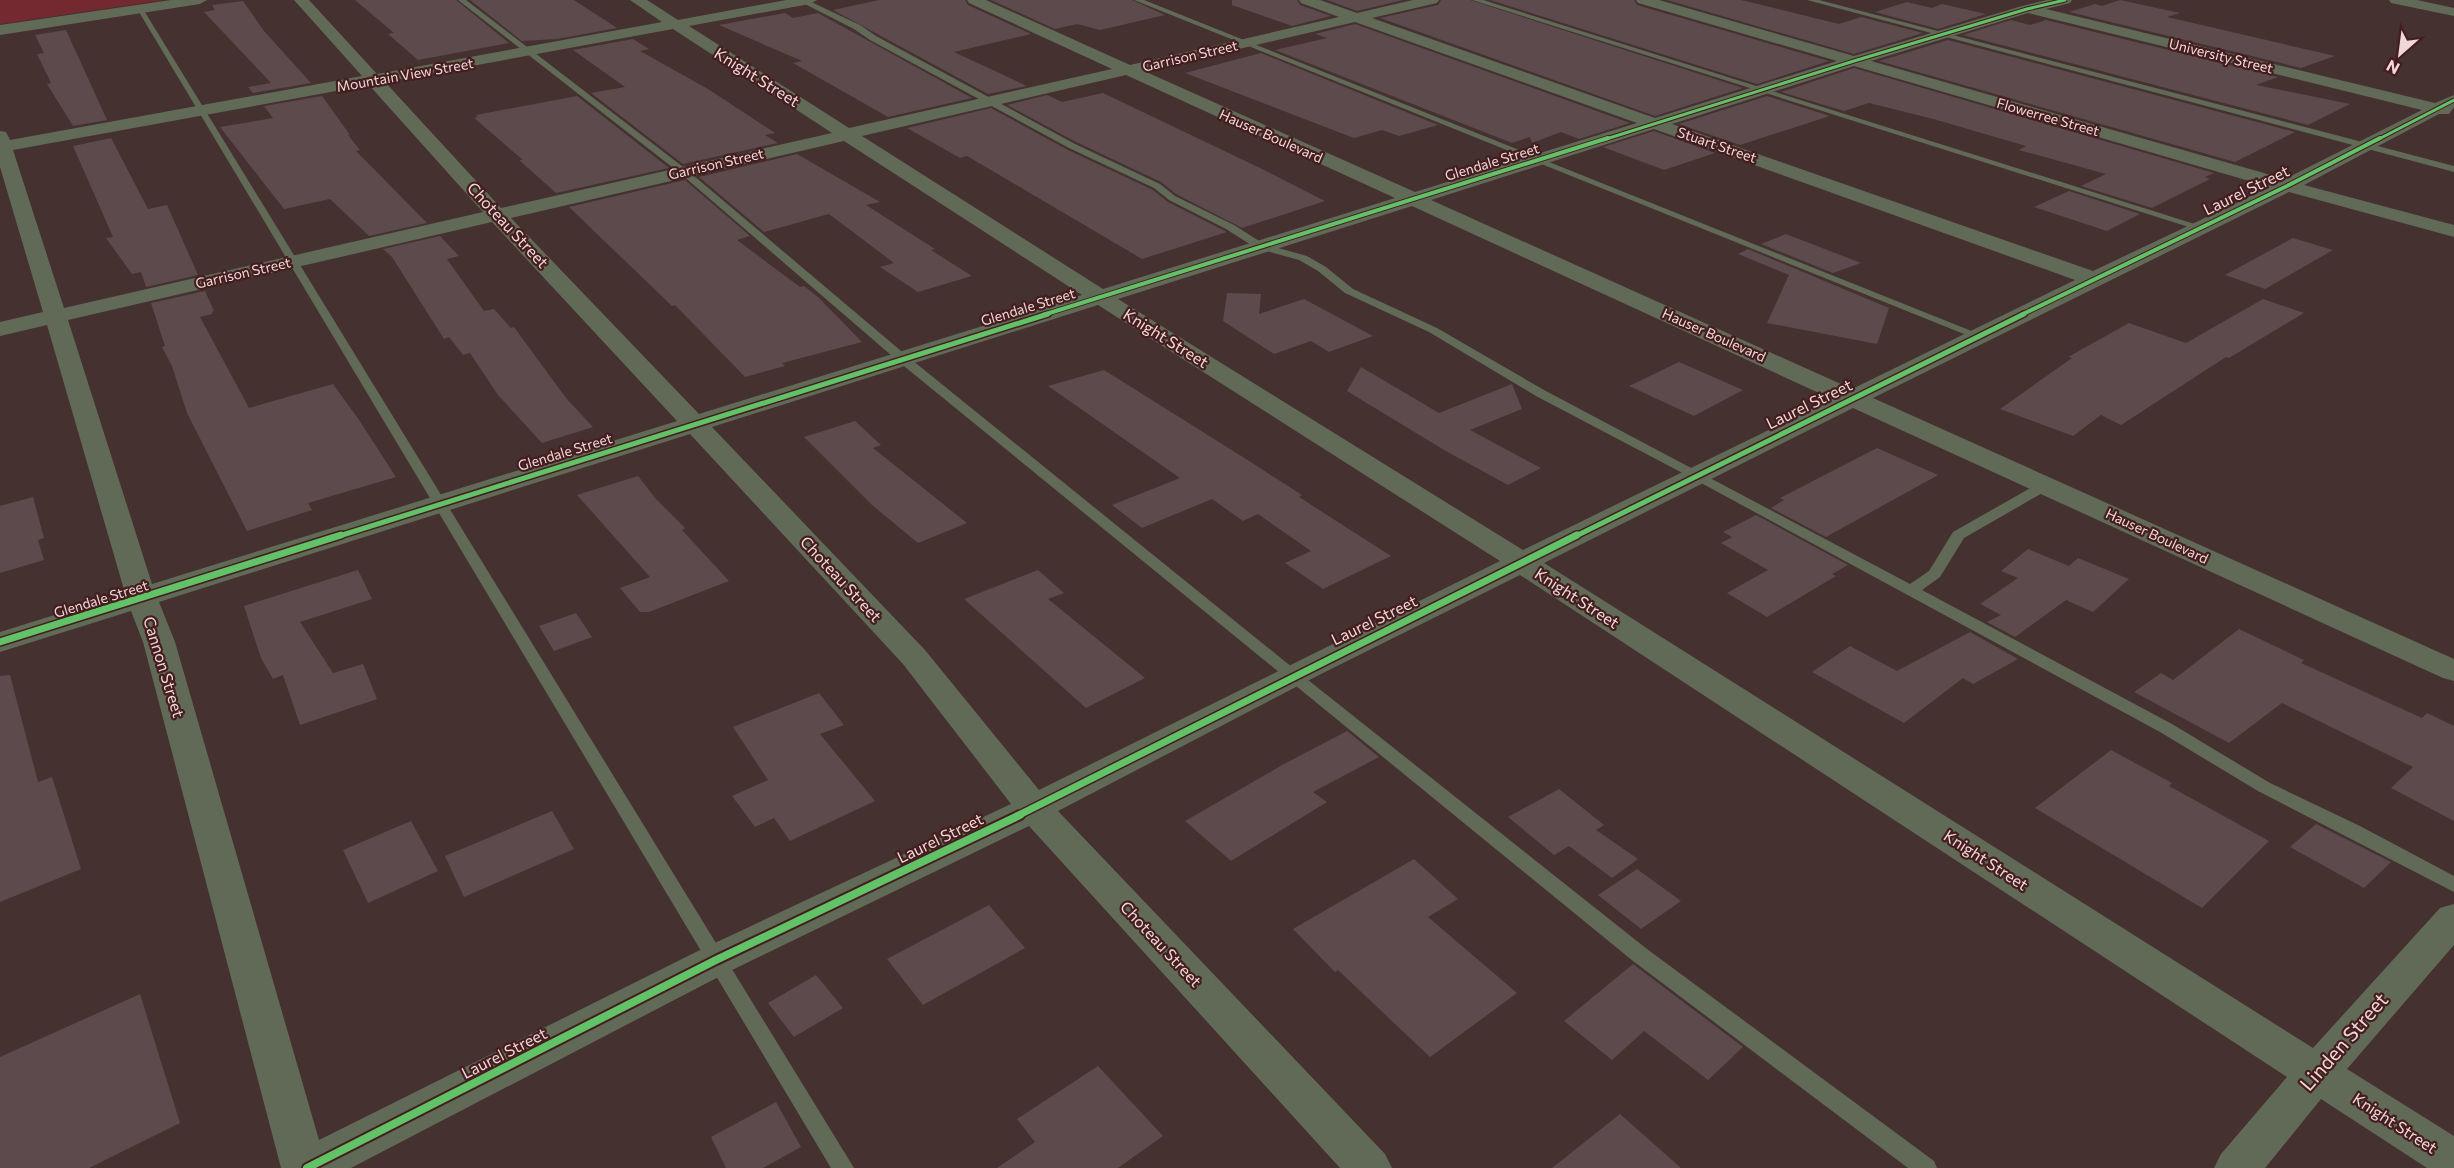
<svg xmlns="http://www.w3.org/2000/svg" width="2454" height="1168" font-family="Commissioner,sans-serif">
  <rect width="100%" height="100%" fill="#463131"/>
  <!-- green -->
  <polygon fill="#742830" points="0,0 164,0 0,24"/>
  <!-- building -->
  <g fill="#5c4a4d">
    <polygon points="355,0 456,0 509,43 418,60 388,34 394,33"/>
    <polygon points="470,0 574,0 617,28 557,39 522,41"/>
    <polygon points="879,0 965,0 968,5 1031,34 954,52 1027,86 988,94 833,10"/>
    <polygon points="991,0 1132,0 1165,15 1100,30 1077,24 1055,29"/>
    <polygon points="1232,0 1297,0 1300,5 1331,16 1292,26 1232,5"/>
    <polygon points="1327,0 1403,0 1357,11"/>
    <polygon points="1441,0 1470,0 1743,88 1655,116 1380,18 1438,5"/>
    <polygon points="1490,0 1634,0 1637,5 1829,61 1757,84"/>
    <polygon points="1667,0 1741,0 1839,24 1861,17 1923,33 1854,54"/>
    <polygon points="2120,0 2180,13 2167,17 2335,56 2301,68 2069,12 2095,4 2102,6"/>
    <polygon points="243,1 264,31 311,83 253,93 248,87 271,83 204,12 215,10 212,5"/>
    <polygon points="1907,2 1932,8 1942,4 1986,14 1938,29 1875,12"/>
    <polygon points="785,13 793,18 818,13 972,98 888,117 793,63 802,61 719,25"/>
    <polygon points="2011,20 2030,25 2046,20 2278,77 2256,85 2350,104 2308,125 1963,35"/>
    <polygon points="1355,24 1630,123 1579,139 1561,132 1532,143 1530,137 1512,143 1275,50 1327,38 1315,34"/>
    <polygon points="66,30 107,120 73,126 47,84 51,83 37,54 44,53 35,35"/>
    <polygon points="633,39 649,49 640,51 708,89 775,133 765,135 778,143 683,164 591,93 625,87 573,50"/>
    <polygon points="1948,40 2295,132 2235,162 1879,61"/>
    <polygon points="1261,53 1438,125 1399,136 1382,130 1354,138 1185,73"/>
    <polygon points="1854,68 2214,173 2205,177 2210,179 2152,208 2081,186 2106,174 2019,150 2026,146 1937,120 1869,103 1844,111 1781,92"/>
    <polygon points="1103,93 1258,167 1325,201 1242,228 1176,194 1161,182 1076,142 1007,105 1047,95 1062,102"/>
    <polygon points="322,96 350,135 348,135 360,150 356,151 427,223 369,236 330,199 284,209 220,127 273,118 264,106"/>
    <polygon points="577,96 669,168 556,193 519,160 523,160 474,118 478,117 476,115"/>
    <polygon points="1767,96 1830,116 1740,145 1679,124"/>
    <polygon points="991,108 1068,150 1153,190 1168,202 1227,232 1142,259 967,156 960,158 907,128"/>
    <polygon points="1654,131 1715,153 1664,170 1603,147"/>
    <polygon points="111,138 148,209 167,205 198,275 146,287 141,272 132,274 106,238 113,237 73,146"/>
    <polygon points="797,154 880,202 866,205 935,249 931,250 972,276 918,292 880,267 894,263 829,214 764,232 699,177"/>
    <polygon points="685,180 750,236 737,240 800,287 804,286 818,297 862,342 782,363 785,366 745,377 675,305 672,306 569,207"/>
    <polygon points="2069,191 2140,214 2107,231 2034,207"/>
    <polygon points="1786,234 1861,263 1833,273 1761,244"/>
    <polygon points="440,236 459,256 447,259 484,311 494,309 511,328 514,327 566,398 593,427 542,443 498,395 470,353 463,355 449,337 444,339 392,257 383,249"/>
    <polygon points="2293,238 2333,250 2265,289 2225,275"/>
    <polygon points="1748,249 1889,308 1877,344 1767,323 1789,275 1738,254"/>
    <polygon points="205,291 214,311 212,312 212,314 200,317 249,408 333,384 359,420 396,477 308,503 312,510 247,531 187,413 172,366 162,347 165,346 151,303"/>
    <polygon points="1227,293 1261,294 1259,314 1304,299 1373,336 1329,352 1311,341 1274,354 1223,321"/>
    <polygon points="2263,299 2304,313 2229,358 2226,357 2121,425 2101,415 2073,436 2000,409 2072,358 2068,357 2129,323 2186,343"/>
    <polygon points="1679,362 1743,390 1694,416 1629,386"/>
    <polygon points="1361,367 1439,413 1512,384 1522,409 1470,430 1541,468 1508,485 1444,450 1347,391"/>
    <polygon points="1104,370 1246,459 1302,495 1299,497 1391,556 1323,589 1285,563 1311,551 1258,514 1243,521 1212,499 1142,528 1112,505 1180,478 1048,386"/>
    <polygon points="855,421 881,445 873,448 967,523 918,543 872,505 804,437"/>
    <polygon points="1877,448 1938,475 1826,537 1771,508 1784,500 1780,498"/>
    <polygon points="638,476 656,499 685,528 682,530 729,581 649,612 640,612 620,588 650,577 577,495"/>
    <polygon points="33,497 44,538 38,540 44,560 0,573 0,506"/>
    <polygon points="1756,515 1848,565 1832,574 1836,576 1767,617 1727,593 1768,570 1721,543 1732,537 1723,532"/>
    <polygon points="2028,549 2069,566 2078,558 2129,579 2093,612 2066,600 2015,637 1987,622 2001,615 1980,604 2018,578 2001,571"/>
    <polygon points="358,570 372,599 300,622 333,673 363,664 377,699 300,725 283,675 273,679 261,658 244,606"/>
    <polygon points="1038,570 1064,593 1048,599 1145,678 1086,708 964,599"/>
    <polygon points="576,613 592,637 554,651 539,626"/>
    <polygon points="2239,629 2304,660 2301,663 2422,718 2427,713 2454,726 2454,821 2391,788 2413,767 2282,703 2229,743 2134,692 2161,673 2173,680"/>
    <polygon points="1970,632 2018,659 1973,684 1963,678 1904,723 1812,672 1850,646 1897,671"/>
    <polygon points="10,675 38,782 52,777 81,869 0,902 0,676"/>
    <polygon points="819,693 844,725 820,734 875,801 790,841 774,818 755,827 732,796 768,780 733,727"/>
    <polygon points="1347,731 1379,757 1313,792 1327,802 1231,861 1185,821 1284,764"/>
    <polygon points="2111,750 2172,783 2169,786 2269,841 2202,908 2035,808"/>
    <polygon points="1559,789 1604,825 1596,830 1638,859 1612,878 1569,846 1554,855 1508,817"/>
    <polygon points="552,811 574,849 464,897 445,856"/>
    <polygon points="411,821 438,871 368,903 343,850"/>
    <polygon points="2316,824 2391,862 2364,888 2290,847"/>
    <polygon points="1414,859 1458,899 1428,917 1517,993 1430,1057 1338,970 1335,972 1293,929"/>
    <polygon points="1637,869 1681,901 1641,929 1598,895"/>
    <polygon points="989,905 1025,948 923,1005 887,959"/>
    <polygon points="1633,964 1743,1047 1708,1080 1644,1031 1612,1060 1564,1021"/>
    <polygon points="816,975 843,1008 794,1037 768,1003"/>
    <polygon points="140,994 180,1123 89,1168 0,1168 0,1057"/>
    <polygon points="1098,1066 1163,1136 1118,1168 997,1168 1035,1142 1017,1119"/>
    <polygon points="776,1102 801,1147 763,1168 726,1168 711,1137"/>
    <polygon points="1620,1114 1681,1168 1552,1168"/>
  </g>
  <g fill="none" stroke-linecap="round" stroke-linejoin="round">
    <!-- lane -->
    <g fill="#606a57" fill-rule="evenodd">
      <polygon points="458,0 466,0 687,170 907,356 1298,672 1647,949 1934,1161 1937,1168 1908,1168 1633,961 899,362 681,174"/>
      <polygon points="797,0 807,0 860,25 876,36 1075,144 1160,184 1175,196 1234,225 1264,244 1307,256 1326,267 1353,289 1437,328 1544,390 1910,584 1929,571 1953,532 2041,482 2051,482 2053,485 2051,488 1964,538 1940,577 1922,590 2172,724 2270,783 2360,826 2454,876 2454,892 2258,791 2160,732 1692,478 1536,396 1429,332 1345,293 1318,271 1299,260 1256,248 1226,229 1169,200 1154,188 1069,148 870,40 854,29"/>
      <polygon points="1134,0 1144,0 1984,336 1978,339 1974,338"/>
      <polygon points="1472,0 1483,0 2204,227 2195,229"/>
      <polygon points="1807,0 1819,0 2454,166 2454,172"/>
      <polygon points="136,7 143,9 854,1168 831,1168"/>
    </g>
    <!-- street -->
    <g fill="#606a57" fill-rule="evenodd">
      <polygon points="171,0 207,0 200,4 0,35 0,25"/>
      <path d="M294 0H309L377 74 662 22 630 0H647L678 20 786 0H817L810 4 689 26 849 128 1112 69 969 3 967 0H986L1130 65 1339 17 1301 3 1299 0H1320L1357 13 1413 0H1439L1437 3 1372 18 1655 118 1837 61 1638 3 1636 0H1659L1854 56 2022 6 2047 0H2072L2070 3 2046 9 2435 103 2454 95V107L2449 114H2439L2304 185 2454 225V237L2289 192 1873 398 2454 659V681L2443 678 1853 408 1544 563 2313 1048 2440 908 2454 904V945L2347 1069 2454 1136V1168H2427L2321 1099 2265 1168H2214L2221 1154 2287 1077 1520 575 1319 675 1058 811 1385 1154 1392 1168H1340L1029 826 730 971 351 1168H281L143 642 131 611 0 652V632L125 593 47 325 0 336V322L43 312 0 167V131L6 132 10 140 362 76ZM2028 13 2032 14 2422 110 2285 179 1871 61ZM1355 22 1637 123 1415 192 1144 71ZM673 29 832 133 501 208 385 82ZM1854 66 2270 187 2093 271 1672 124ZM1126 75 1395 198 1103 289 862 136ZM369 85 483 212 64 308 13 150ZM1654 129 2075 280 1852 389 1431 200ZM844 141 1082 295 699 414 511 218ZM1412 206 1832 399 1523 550 1118 299ZM492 222 677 421 152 584 68 320ZM1098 305 1500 561 1039 790 925 650 712 427ZM690 434 903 664 1011 804 702 949 319 1140 175 642 159 602Z"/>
      <polygon points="2389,0 2417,0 2454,8 2454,16 2391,3"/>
    </g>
    <defs>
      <g id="cycleway-far4">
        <polyline points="1603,140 1854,61 2027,9 2065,0"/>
        <polyline points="2377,140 2454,100"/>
      </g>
      <g id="cycleway-far3">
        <polyline points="1043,315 1608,138"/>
        <polyline points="2021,315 2287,186 2380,138"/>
      </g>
      <g id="cycleway-far2">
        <polyline points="336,537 1048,314"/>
        <polyline points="1574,537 2024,314"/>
      </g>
      <g id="cycleway-far1">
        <polyline points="0,642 341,535"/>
        <polyline points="1017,816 1577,535"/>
      </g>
      <polyline id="cycleway" points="307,1168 716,960 1020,815"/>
    </defs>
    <!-- cycleway-far4 casing -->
    <use href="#cycleway-far4" stroke="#441e1f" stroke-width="5"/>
    <!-- cycleway-far3 casing -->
    <use href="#cycleway-far3" stroke="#441e1f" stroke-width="6"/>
    <!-- cycleway-far2 casing -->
    <use href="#cycleway-far2" stroke="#441e1f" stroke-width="8"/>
    <!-- cycleway-far1 casing -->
    <use href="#cycleway-far1" stroke="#441e1f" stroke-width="10"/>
    <!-- cycleway casing -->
    <use href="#cycleway" stroke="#441e1f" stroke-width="12"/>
    <!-- cycleway-far4 -->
    <use href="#cycleway-far4" stroke="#61c268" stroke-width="3"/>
    <!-- cycleway-far3 -->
    <use href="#cycleway-far3" stroke="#61c268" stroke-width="4"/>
    <!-- cycleway-far2 -->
    <use href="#cycleway-far2" stroke="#61c268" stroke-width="5"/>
    <!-- cycleway-far1 -->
    <use href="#cycleway-far1" stroke="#61c268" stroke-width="7"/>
    <!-- cycleway -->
    <use href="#cycleway" stroke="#61c268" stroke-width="8"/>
  </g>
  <g text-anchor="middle" stroke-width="4.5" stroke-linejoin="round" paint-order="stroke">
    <!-- far-street labels -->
    <g font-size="14" fill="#f1d7d7" stroke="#441e1f">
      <text transform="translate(1190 56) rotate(-13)" y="5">Garrison Street</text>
      <text transform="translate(2221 56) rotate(14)" y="5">University Street</text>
      <text transform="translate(405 75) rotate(-10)" y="5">Mountain View Street</text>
      <text transform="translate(2048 117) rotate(16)" y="5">Flowerree Street</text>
      <text transform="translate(1271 136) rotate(24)" y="5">Hauser Boulevard</text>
      <text transform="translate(1717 145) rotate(19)" y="5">Stuart Street</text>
      <text transform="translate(1492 162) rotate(-17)" y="5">Glendale Street</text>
      <text transform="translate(716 164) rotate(-13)" y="5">Garrison Street</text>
      <text transform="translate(243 273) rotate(-13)" y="5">Garrison Street</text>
      <text transform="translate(1028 307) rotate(-17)" y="5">Glendale Street</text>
      <text transform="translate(1714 335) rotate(24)" y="5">Hauser Boulevard</text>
      <text transform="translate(565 452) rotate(-17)" y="5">Glendale Street</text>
      <text transform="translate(2157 536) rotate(25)" y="5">Hauser Boulevard</text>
      <text transform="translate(101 599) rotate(-17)" y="5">Glendale Street</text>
    </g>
    <!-- street labels -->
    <g font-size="16" fill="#f1d7d7" stroke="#441e1f">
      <text transform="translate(757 77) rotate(32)" y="6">Knight Street</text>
      <text transform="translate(2246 190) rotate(-26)" y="6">Laurel Street</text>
      <text transform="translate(508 225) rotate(47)" y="6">Choteau Street</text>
      <text transform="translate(1166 338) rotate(32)" y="6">Knight Street</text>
      <text transform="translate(1809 404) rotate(-26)" y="6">Laurel Street</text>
      <text transform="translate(841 579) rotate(47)" y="6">Choteau Street</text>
      <text transform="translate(1577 598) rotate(33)" y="6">Knight Street</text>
      <text transform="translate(1374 620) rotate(-26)" y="6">Laurel Street</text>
      <text transform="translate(164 667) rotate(73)" y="6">Cannon Street</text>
      <text transform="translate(940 838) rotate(-26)" y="6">Laurel Street</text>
      <text transform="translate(1986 860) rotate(33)" y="6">Knight Street</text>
      <text transform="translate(1161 944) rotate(47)" y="6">Choteau Street</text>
      <text transform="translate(504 1053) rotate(-27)" y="6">Laurel Street</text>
      <text transform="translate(2395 1123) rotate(33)" y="6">Knight Street</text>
    </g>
    <!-- near-street labels -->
    <g font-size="20" fill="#f1d7d7" stroke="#441e1f">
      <text transform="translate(2344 1042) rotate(-49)" y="7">Linden Street</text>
    </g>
  </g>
  <!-- north arrow -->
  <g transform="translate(2400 54) rotate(208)" stroke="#441e1f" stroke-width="4.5" paint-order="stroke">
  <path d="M0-4.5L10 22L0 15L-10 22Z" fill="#f1d7d7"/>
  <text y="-9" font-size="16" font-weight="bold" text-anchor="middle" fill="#f1d7d7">N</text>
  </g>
</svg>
